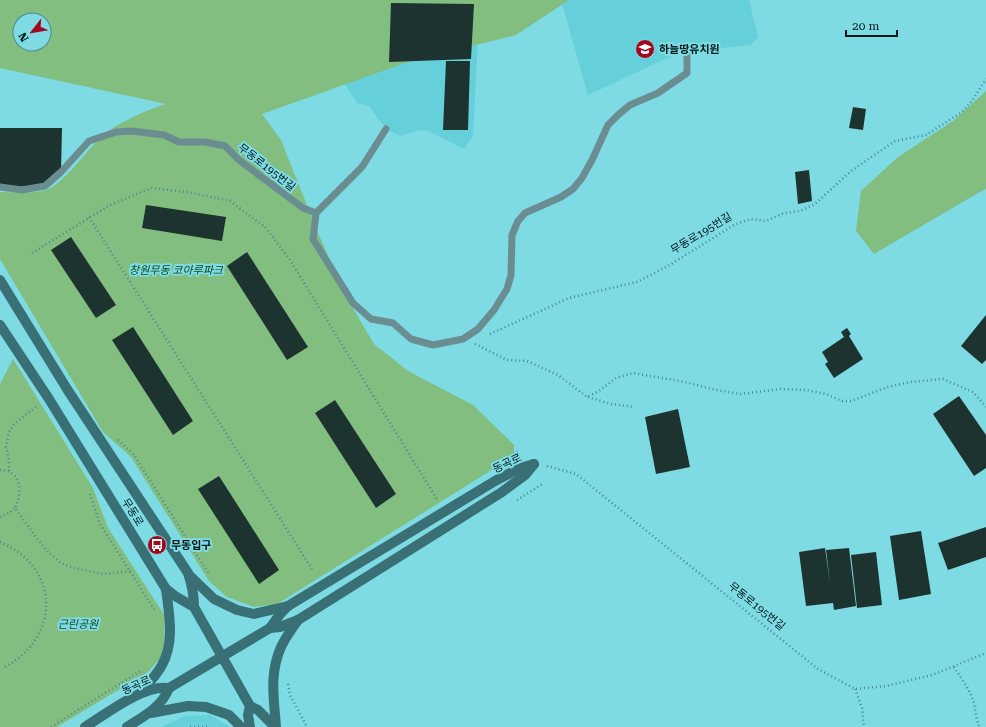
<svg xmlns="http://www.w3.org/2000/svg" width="986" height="727" font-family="'Roboto Serif','Noto Sans KR',serif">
  <rect width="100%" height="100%" fill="#7edae3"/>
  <!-- built -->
  <g fill="#66d0da">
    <polygon points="480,0 473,136 464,149 429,131 421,130 400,136 386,129 369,106 357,103 340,77"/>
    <polygon points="561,0 749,0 758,37 751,45 678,53 588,95"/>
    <polygon points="210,715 230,727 161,727 185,716"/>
  </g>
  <!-- green -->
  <g fill="#81be7f" fill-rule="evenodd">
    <path d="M0 0H569L516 35 408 62 262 114 281 140 318 233 347 298 374 344 408 371 473 405 514 445V456L277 604 254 607 227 597 209 581 131 457 103 432 0 259V192C14 192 33 194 46 190 62 185 86 152 99 139 114 124 146 110 166 104L0 68ZM20 20H44V44H20Z"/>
    <polygon points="986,91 986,189 978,193 874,254 856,231 861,191 898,157 953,121"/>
    <polygon points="13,359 93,488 108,528 165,616 164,643 160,658 148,672 57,727 0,727 0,384"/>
  </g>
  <!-- building -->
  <g fill="#1d332f">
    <polygon points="391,3 474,4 471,59 389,62"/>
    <polygon points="446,61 470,61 468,130 443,130"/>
    <polygon points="853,107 866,109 863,130 849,128"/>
    <polygon points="0,128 62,128 61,172 45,186 0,187"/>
    <polygon points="809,170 812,201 798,204 795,172"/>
    <polygon points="146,205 226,217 222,241 142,228"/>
    <polygon points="71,237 116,305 96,318 51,250"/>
    <polygon points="247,252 308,347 287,360 227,266"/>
    <polygon points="986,315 986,360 982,364 961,346"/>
    <polygon points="133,327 193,421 173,435 112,340"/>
    <polygon points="847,328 851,334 849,336 863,359 834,378 825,364 828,362 822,352 844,337 841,332"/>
    <polygon points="959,396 986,435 986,468 974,476 933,414"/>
    <polygon points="335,400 396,494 376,508 315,413"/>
    <polygon points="678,409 690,467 656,474 645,417"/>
    <polygon points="219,476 279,570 259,584 198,489"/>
    <polygon points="986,527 986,557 948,570 938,543"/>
    <polygon points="921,531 931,594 899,600 890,536"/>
    <polygon points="825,548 830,583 826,550 849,548 856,606 834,610 833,603 806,606 799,552"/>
    <polygon points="876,552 882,605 857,608 851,555"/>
  </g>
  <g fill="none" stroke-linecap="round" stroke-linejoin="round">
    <!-- path -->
    <g stroke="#4a8a90" stroke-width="2.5" stroke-dasharray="1 3" stroke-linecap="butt">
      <polyline points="89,217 312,569"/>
      <polyline points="32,253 110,205 152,188 187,192 230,201 265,227 290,260 438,501"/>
      <polyline points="490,334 569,298 637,282 668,266 734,225 750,219 766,221 784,213 800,211 815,204 851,171 895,141 926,135 962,112 972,101 986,79"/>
      <polyline points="475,344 507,360 527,361 558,375 587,397 599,391 616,378 633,373 685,382 712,389 740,394 780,389 806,390 826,394 842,401 851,401 888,387 910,382 943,379 973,392 986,407"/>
      <polyline points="588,397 611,404 635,407"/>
      <path d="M36 407 15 423 9 432 6 447 9 460V471C11 473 15 475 16 478 22 487 19 499 15 508L38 540 48 552 61 563 73 568 104 574 130 571"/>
      <polyline points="118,440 134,455 209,574"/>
      <polyline points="510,456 518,451"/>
      <polyline points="547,466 576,474 818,669 855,689 886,686 932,675 986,653"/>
      <polyline points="0,470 9,471"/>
      <polyline points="90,494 100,524 155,611"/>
      <polyline points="517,500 544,483"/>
      <polyline points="0,517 9,513 15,508"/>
      <path d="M0 542C62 568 60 639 3 668"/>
      <path d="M954 667C960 677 969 688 973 700 976 708 975 719 980 727"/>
      <polyline points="288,684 290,695 307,727"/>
      <polyline points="855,689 862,708 864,727"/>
      <polyline points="51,727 140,671"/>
      <polyline points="190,727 207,727"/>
    </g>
    <!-- lane -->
    <g stroke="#6a8d91" stroke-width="7">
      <polyline points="0,187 22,190 45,186 61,172 89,141 116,132 132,131 164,135 179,142 205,142 225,146 239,160 303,208 316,213 313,239 353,303 371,319 393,323 411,339 433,345 463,339 478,329 494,310 507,289 511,275 512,235 518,221 525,213 561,197 573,189 582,178 592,160 608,125 618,115 630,105 658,93 687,73 687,55"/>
      <polyline points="316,213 362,167 386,129"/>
    </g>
    <!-- secondary -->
    <g stroke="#387076" stroke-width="10">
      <path d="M0 280 67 389 188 573C192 585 194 595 194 607"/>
      <polyline points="0,325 49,399 166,589 175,596 194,607 250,706 258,710 275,727"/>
      <polyline points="189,575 214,599 237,610 254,614 288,606"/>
      <polyline points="270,628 280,627 298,620 502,492 525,475 534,464"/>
      <polyline points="169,688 270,628 281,613 288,606 495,481 520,468 534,464"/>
      <path d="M139 694C147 685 157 675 162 665 175 641 169 614 166 589"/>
      <polyline points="151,713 188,706 206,707 229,715 241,727"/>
      <path d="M85 727C106 714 144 684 169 688"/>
      <path d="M127 727C144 716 161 708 169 688"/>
      <polyline points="250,727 248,715 250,706"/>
      <path d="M276 727C274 699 269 674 281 647 285 638 292 629 298 620"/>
    </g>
  </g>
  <!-- icons -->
  <defs>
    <symbol id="school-disc" viewBox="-11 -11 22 22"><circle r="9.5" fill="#a3071e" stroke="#7edae3"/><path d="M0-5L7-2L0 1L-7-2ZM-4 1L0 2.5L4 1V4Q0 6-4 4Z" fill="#fff"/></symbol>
    <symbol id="bus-disc" viewBox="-11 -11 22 22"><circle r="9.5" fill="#a3071e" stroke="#7edae3"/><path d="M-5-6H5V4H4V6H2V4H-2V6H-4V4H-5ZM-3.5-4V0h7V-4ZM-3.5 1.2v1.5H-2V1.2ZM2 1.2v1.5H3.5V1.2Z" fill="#fff"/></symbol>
  </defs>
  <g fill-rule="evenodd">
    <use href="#school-disc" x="634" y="38" width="22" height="22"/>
    <use href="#bus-disc" x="146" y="534" width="22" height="22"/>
  </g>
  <g text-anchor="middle" stroke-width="4" stroke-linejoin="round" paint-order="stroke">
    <!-- poi labels -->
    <g font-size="11" font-weight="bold" fill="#00191b" stroke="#7edae3" text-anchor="start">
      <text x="659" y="53">하늘땅유치원</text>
      <text x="171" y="549">무동입구</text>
    </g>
    <!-- street labels -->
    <g font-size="11" fill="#00191b" stroke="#7edae3">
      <text transform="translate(267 167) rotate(38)" y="4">무동로195번길</text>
      <text transform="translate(701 233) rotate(-31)" y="4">무동로195번길</text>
      <text transform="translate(507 463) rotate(-25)" y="4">동곡로</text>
      <text transform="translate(133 512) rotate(58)" y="4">무동로</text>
      <text transform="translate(757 606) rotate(39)" y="4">무동로195번길</text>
      <text transform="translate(136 685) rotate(-24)" y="4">동곡로</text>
    </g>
    <!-- park labels -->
    <g font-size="11" font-style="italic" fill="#0e4812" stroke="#7edae3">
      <text x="176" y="274">창원무동 코아루파크</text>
      <text x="78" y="628">근린공원</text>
    </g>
  </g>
  <!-- north arrow -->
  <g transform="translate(32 32) rotate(239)"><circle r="19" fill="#7edae3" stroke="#4c8d93"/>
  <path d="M0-3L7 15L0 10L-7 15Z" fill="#a3071e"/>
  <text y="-6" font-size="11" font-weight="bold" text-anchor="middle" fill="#00191b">N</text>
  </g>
  <!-- scale -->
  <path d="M846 30v6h51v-6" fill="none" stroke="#00191b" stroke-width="2"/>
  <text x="852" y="30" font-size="12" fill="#00191b" stroke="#7edae3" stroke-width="3" paint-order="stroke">20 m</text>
</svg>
